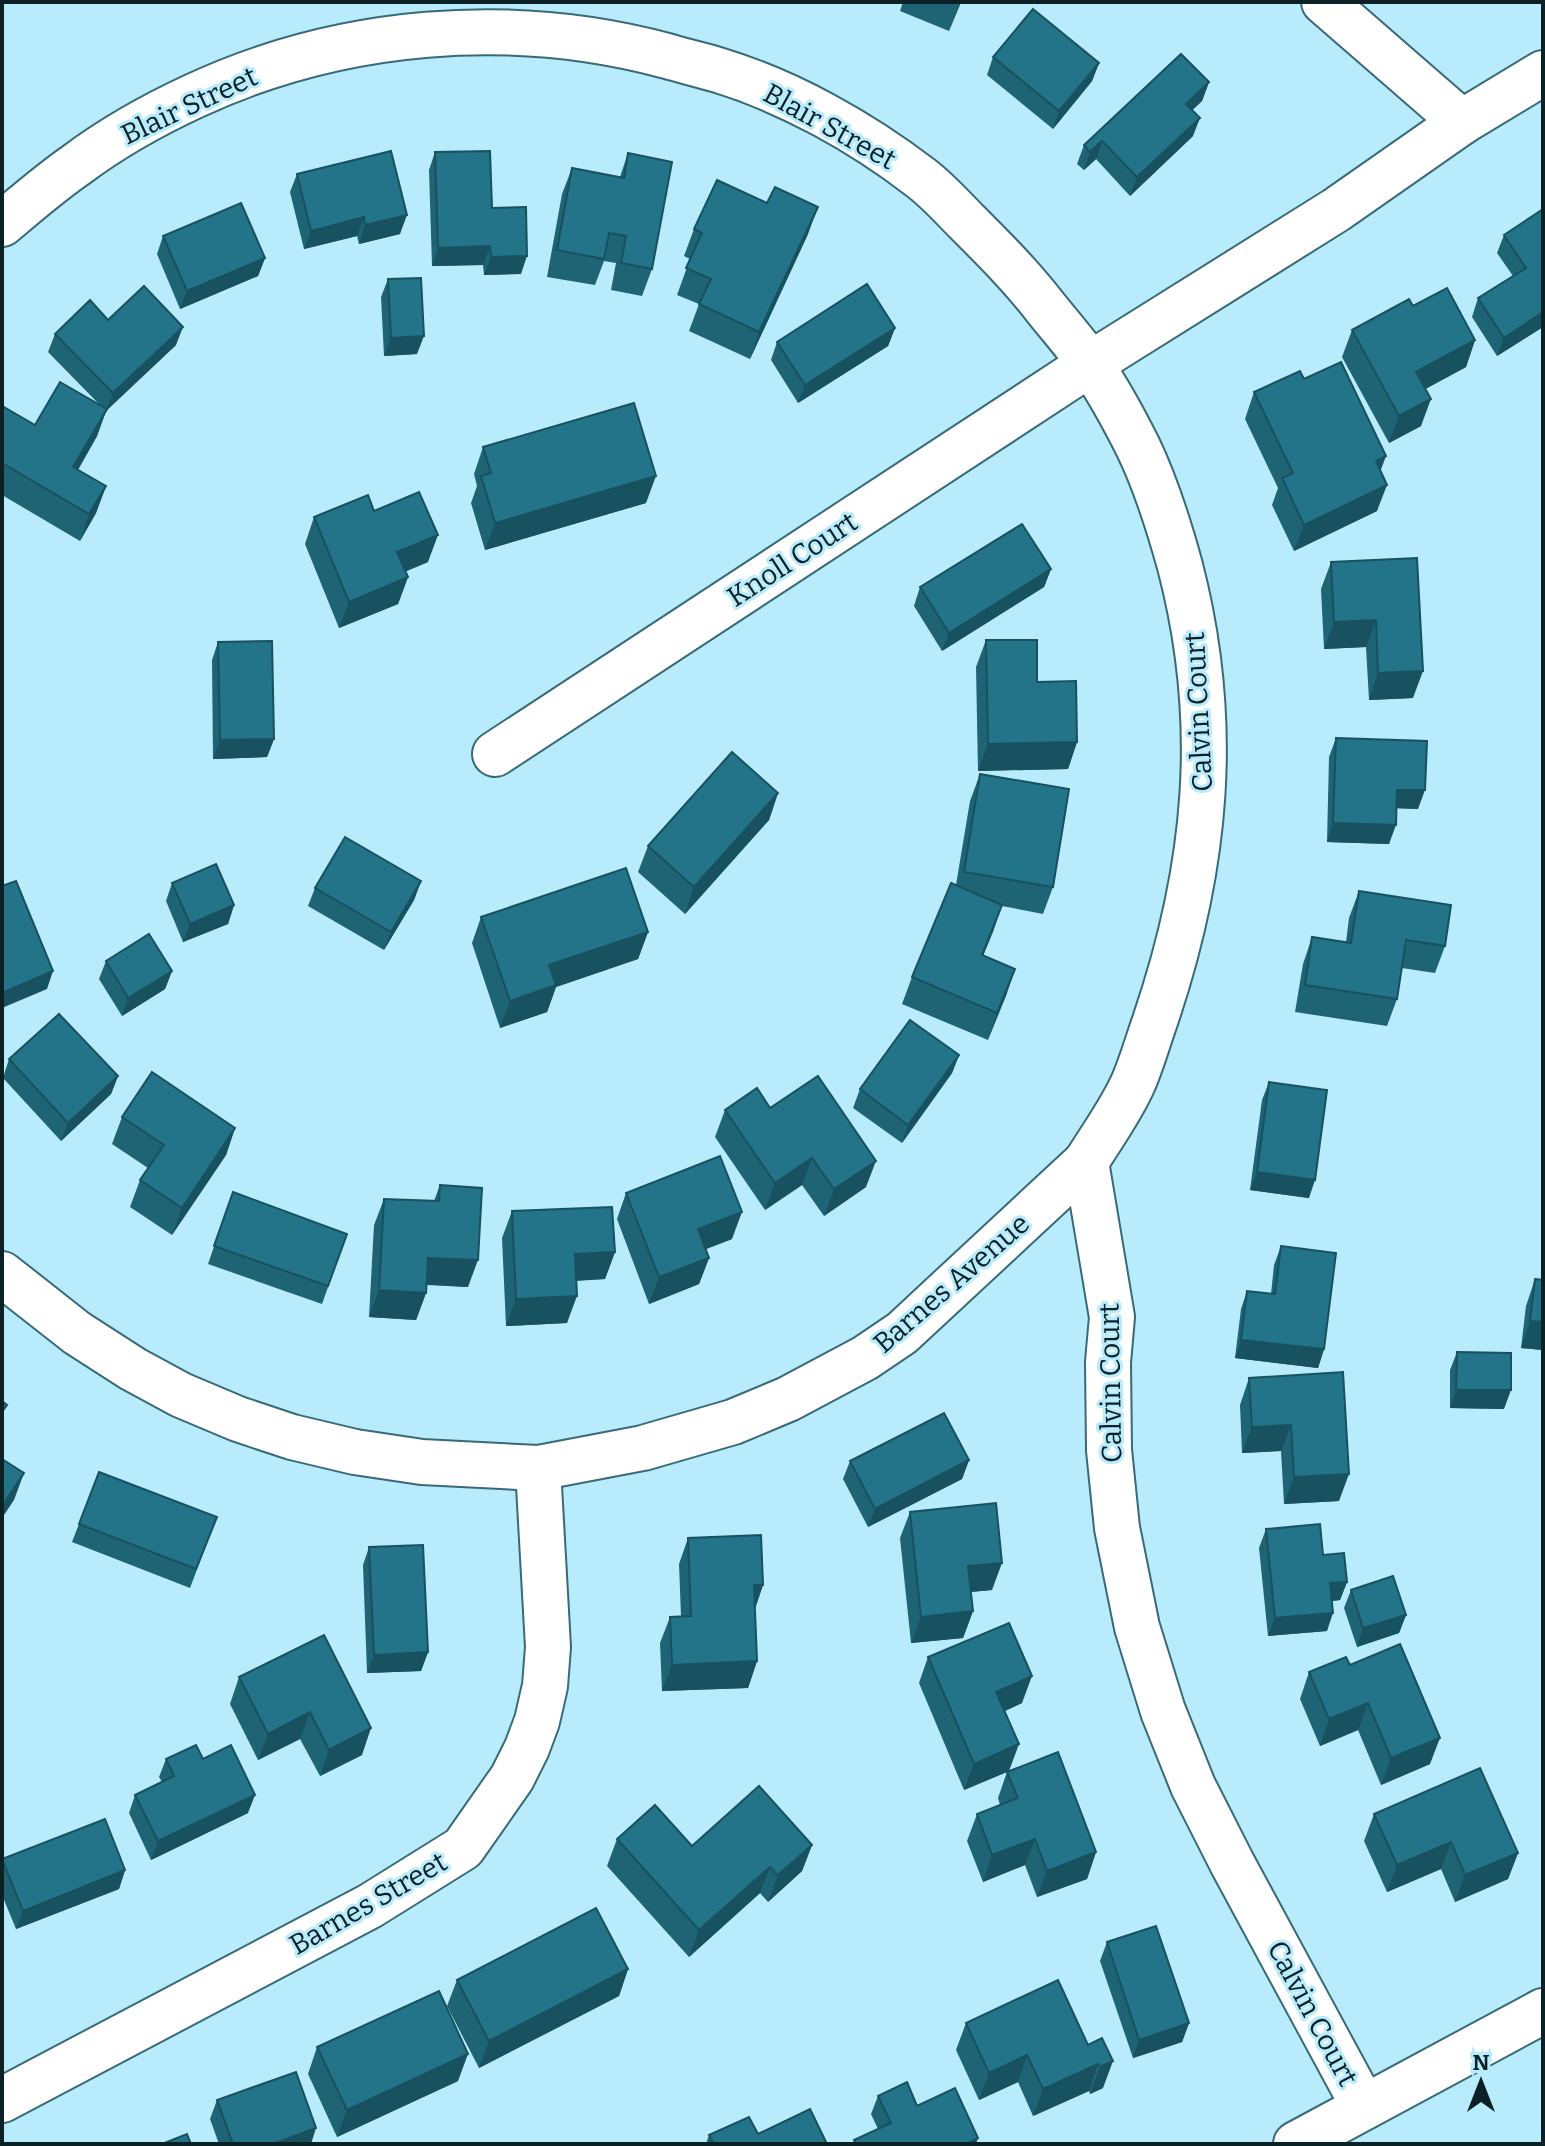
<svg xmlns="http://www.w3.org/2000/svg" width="1545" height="2146" font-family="Bitter,serif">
  <rect width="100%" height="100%" fill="#b8ecfc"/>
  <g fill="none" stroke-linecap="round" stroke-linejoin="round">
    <defs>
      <g id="minor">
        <polyline points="1324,2 1462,122"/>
        <path d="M2 224C26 204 50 183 76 165 112 138 153 115 194 96 340 28 511 14 667 56 684 61 701 65 718 70 790 92 861 132 921 178 938 191 952 207 967 222 994 249 1021 276 1045 307 1060 326 1077 345 1091 365 1108 390 1124 419 1138 447 1156 484 1169 526 1180 566 1221 723 1207 868 1155 1021 1148 1041 1142 1062 1134 1081 1122 1109 1102 1136 1086 1162L1112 1317 1108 1362 1109 1450 1117 1528 1137 1627 1163 1711 1193 1786 1232 1863 1364 2107"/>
        <polyline points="495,754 1090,364 1336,210 1462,122 1543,73"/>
        <polyline points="2,1274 77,1333 133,1369 181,1395 238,1419 292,1437 355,1452 422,1462 538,1468 643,1448 733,1422 788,1399 865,1358 902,1333 1086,1162"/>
        <polyline points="2,2100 370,1906 463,1848 512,1778 527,1748 537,1721 545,1686 548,1647 538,1468"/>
      </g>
      <polyline id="tertiary" points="1296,2144 1543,2011"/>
    </defs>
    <!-- minor casing -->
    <use href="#minor" stroke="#386a77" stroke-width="48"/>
    <!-- tertiary casing -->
    <use href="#tertiary" stroke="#386a77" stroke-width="48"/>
    <!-- minor -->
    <use href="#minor" stroke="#fff" stroke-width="44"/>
    <!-- tertiary -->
    <use href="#tertiary" stroke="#fff" stroke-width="44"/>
  </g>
  <!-- wall -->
  <g fill="#1e6475">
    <polygon points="903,2 961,2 949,31 900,11"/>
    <polygon points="993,57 1099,63 1092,81 1053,129 987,75"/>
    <polygon points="1209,82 1202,101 1192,110 1193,136 1130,196 1096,159 1084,170 1077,164 1084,145"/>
    <polygon points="435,152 492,208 521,274 484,275 483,265 432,266 429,170"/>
    <polygon points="628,153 652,269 642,296 611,290 616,263 604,261 595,285 547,277 562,194 572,168 620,177"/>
    <polygon points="297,174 400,234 359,244 357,236 304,249 290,192"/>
    <polygon points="1543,209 1543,327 1497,356 1472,317 1478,298 1513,276 1497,253 1504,235"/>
    <polygon points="694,229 808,234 750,359 689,331 699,304 677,295 690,259 684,256"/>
    <polygon points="163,236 265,258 258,276 180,309 157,254"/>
    <polygon points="388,279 417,354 384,356 381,297"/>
    <polygon points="108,320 176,345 106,411 97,436 78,470 106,486 96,513 80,541 2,495 2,406 35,425 98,403 48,352 55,334"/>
    <polygon points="895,328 888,346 798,403 771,360 777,342"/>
    <polygon points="1352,330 1475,340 1466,367 1425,389 1421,426 1389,443 1342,357"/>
    <polygon points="1304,379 1380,471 1377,511 1294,551 1272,505 1278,488 1245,419 1254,392"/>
    <polygon points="483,447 646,503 485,550 471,503 477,486 474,474"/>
    <polygon points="374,511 428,562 406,571 408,577 398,604 339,628 305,544 314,517"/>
    <polygon points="1417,558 1413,698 1369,700 1366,647 1324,649 1321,589 1331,562"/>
    <polygon points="1051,569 1044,587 942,651 914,606 920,587"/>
    <polygon points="986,640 1037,682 1077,742 1068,769 978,771 976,667"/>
    <polygon points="218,642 274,739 267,757 213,759 212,660"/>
    <polygon points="1336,738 1418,809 1396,808 1389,844 1327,842 1329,757"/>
    <polygon points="980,774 1053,887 1043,914 1002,906 983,956 1015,969 988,1040 902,1004 912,977 956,885 970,801"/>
    <polygon points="778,793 769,820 685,914 638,872 648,846"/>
    <polygon points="421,881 414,900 384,950 308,906 315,888"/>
    <polygon points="172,883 234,905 228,924 183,942 166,901"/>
    <polygon points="1359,891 1445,946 1435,973 1402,968 1397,999 1387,1026 1295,1012 1303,964 1312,937 1346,942 1349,918"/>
    <polygon points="481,917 648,932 638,959 556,987 547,1012 500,1028 472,943"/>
    <polygon points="106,961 172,971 165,989 122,1016 99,979"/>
    <polygon points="959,1055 952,1073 902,1143 853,1108 860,1089"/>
    <polygon points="9,1059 118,1076 111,1094 61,1141 3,1078"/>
    <polygon points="1269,1082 1309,1198 1250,1190 1262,1100"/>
    <polygon points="770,1108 866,1187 824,1216 802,1185 765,1210 715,1137 725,1110"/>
    <polygon points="122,1117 235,1128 226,1155 172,1235 130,1207 140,1180 148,1168 112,1144"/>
    <polygon points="440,1185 468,1287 427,1285 426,1293 416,1320 369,1317 374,1225 384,1199 434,1201"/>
    <polygon points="233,1192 347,1234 322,1304 208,1264"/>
    <polygon points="626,1193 732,1239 706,1249 709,1258 699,1284 649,1304 617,1219"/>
    <polygon points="512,1211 615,1252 605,1279 576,1281 567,1323 506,1326 502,1238"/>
    <polygon points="1281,1246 1324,1349 1318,1368 1235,1358 1241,1309 1247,1291 1271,1294 1274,1265"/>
    <polygon points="1535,1279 1543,1280 1543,1350 1521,1348 1526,1306"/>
    <polygon points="1457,1352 1504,1409 1450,1408 1450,1370"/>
    <polygon points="1343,1372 1339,1501 1284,1504 1281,1451 1242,1453 1240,1405 1249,1378"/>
    <polygon points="969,1460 962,1479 868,1527 843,1479 850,1461"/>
    <polygon points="99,1472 217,1517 190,1588 72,1542"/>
    <polygon points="910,1512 992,1590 971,1592 973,1611 963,1638 911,1643 900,1538"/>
    <polygon points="1266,1529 1323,1555 1347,1582 1340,1600 1332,1601 1327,1631 1268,1636 1259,1548"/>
    <polygon points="688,1538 763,1585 755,1608 757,1661 748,1688 662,1691 660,1643 670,1617 681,1616 679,1564"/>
    <polygon points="369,1547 428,1652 421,1671 367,1673 363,1565"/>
    <polygon points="1351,1590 1406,1615 1399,1633 1357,1647 1344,1608"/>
    <polygon points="324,1635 362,1755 320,1776 300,1739 258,1760 230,1704 239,1677"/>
    <polygon points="928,1657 1022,1703 1005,1711 1009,1771 1096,1852 1087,1879 1037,1897 1025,1865 983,1882 967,1841 977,1814 1000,1805 998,1798 1007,1772 964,1790 919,1683"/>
    <polygon points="1350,1665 1430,1764 1381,1785 1358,1730 1320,1746 1300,1699 1309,1672"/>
    <polygon points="166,1759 203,1759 248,1813 151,1860 129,1813 135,1795 162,1782 159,1777"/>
    <polygon points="1374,1814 1518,1853 1508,1879 1455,1902 1441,1869 1387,1892 1364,1841"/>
    <polygon points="617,1839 692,1846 812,1845 802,1871 768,1902 760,1893 689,1957 607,1866"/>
    <polygon points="2,1859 125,1870 119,1889 16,1929 2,1895"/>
    <polygon points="1107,1942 1189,2023 1182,2042 1133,2058 1100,1961"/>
    <polygon points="628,1969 619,1996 479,2068 447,2006 457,1980"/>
    <polygon points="966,2023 1088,2045 1102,2038 1103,2088 1090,2094 1089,2091 1033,2116 1018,2082 979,2100 956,2050"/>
    <polygon points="317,2047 458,2081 337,2137 308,2074"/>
    <polygon points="878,2096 966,2144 853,2144 854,2140 878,2129 871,2114"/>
    <polygon points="217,2100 311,2144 219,2144 210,2119"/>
    <polygon points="758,2134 827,2144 706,2144 709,2135"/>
  </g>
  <!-- shaded-wall -->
  <g fill="#18515f">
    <polygon points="960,2 961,2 949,31"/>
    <polygon points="1099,63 1092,81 1053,129 1059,111"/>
    <polygon points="1209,82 1202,101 1179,123 1186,104"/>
    <polygon points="1200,118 1193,136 1130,196 1137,177"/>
    <polygon points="1102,141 1096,159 1084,170 1090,152"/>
    <polygon points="818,207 808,234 750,359 759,332"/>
    <polygon points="407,215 400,234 359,244 365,225"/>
    <polygon points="364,217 357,236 304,249 311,231"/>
    <polygon points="490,246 483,265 432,266 438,248"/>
    <polygon points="527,256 521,274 484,275 491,257"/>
    <polygon points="265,258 258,276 180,309 187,291"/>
    <polygon points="1543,312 1543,327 1497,356 1504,338"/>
    <polygon points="183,327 176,345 106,411 97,436 64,494 73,467 106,410 113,393"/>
    <polygon points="895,328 888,346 798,403 805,385"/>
    <polygon points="424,336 417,354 384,356 391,338"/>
    <polygon points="1475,340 1466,367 1407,399 1416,372"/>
    <polygon points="1431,399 1421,426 1389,443 1399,416"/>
    <polygon points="1386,456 1376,483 1376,461"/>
    <polygon points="656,476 646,503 485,550 495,523"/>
    <polygon points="1387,485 1377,511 1294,551 1304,525"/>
    <polygon points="106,486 96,513 80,541 89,514"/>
    <polygon points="438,535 428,562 388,579 397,552"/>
    <polygon points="1051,569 1044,587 942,651 949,633"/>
    <polygon points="408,577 398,604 339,628 349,602"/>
    <polygon points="1376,620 1366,647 1324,649 1334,622"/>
    <polygon points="1423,671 1413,698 1369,700 1378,673"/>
    <polygon points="274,739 267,757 213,759 220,740"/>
    <polygon points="1077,742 1068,769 978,771 988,744"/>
    <polygon points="1397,790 1425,790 1418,809 1390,808"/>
    <polygon points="778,793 769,820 685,914 694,887"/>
    <polygon points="1333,823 1396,825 1389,844 1327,842"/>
    <polygon points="421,881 414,900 384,950 391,932"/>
    <polygon points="234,905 228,924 183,942 190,924"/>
    <polygon points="1002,905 993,932 972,982 982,955"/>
    <polygon points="648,932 638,959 556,987 547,1012 500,1028 510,1001 549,965"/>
    <polygon points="1015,969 1006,996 988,1040 997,1013"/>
    <polygon points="53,971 47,989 2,1008 2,993"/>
    <polygon points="172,971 165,989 122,1016 128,998"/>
    <polygon points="959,1055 952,1073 902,1143 908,1125"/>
    <polygon points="118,1076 111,1094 61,1141 68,1123"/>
    <polygon points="235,1128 226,1155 172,1235 182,1208"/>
    <polygon points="812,1158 802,1185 765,1210 775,1183"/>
    <polygon points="876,1161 866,1187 824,1216 834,1189"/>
    <polygon points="1257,1172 1315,1180 1309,1198 1250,1190"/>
    <polygon points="742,1212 732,1239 688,1256 698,1229"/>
    <polygon points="615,1252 605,1279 565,1281 575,1254"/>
    <polygon points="428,1258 478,1260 468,1287 418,1284"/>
    <polygon points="709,1258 699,1284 649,1304 659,1277"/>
    <polygon points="379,1290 426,1293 416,1320 369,1317"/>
    <polygon points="577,1296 567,1323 506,1326 516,1299"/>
    <polygon points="1530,1321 1543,1322 1543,1350 1521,1348"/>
    <polygon points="1241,1340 1324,1349 1318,1368 1235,1358"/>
    <polygon points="1456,1390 1511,1390 1504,1409 1450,1408"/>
    <polygon points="1291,1425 1281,1451 1242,1453 1252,1427"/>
    <polygon points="969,1460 962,1479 868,1527 875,1509"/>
    <polygon points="24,1473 14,1500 2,1518 2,1506"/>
    <polygon points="1349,1474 1339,1501 1284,1504 1294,1477"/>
    <polygon points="1002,1563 992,1590 958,1593 968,1566"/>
    <polygon points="1347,1582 1340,1600 1324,1602 1330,1583"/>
    <polygon points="754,1585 763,1585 754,1612"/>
    <polygon points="973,1611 963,1638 911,1643 921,1617"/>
    <polygon points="1333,1613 1327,1631 1268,1636 1275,1618"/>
    <polygon points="1406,1615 1399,1633 1357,1647 1363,1628"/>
    <polygon points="428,1652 421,1671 367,1673 374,1655"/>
    <polygon points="757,1661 748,1688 662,1691 672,1665"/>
    <polygon points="1032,1676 1022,1703 987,1719 996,1692"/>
    <polygon points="1368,1703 1358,1730 1320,1746 1329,1719"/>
    <polygon points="310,1712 300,1739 258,1760 268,1734"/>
    <polygon points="371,1728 362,1755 320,1776 329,1750"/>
    <polygon points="1440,1738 1430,1764 1381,1785 1391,1758"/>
    <polygon points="1019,1744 1009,1771 964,1790 974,1764"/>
    <polygon points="255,1795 248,1813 151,1860 158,1841"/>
    <polygon points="1035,1839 1025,1865 983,1882 992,1855"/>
    <polygon points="1451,1842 1441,1869 1387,1892 1397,1865"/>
    <polygon points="812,1845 802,1871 768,1902 778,1875"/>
    <polygon points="1096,1852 1087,1879 1037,1897 1047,1871"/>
    <polygon points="1518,1853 1508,1879 1455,1902 1465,1875"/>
    <polygon points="770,1867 760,1893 689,1957 699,1930"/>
    <polygon points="125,1870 119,1889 16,1929 23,1911"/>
    <polygon points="628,1969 619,1996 479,2068 489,2041"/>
    <polygon points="1189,2023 1182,2042 1133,2058 1139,2040"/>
    <polygon points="468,2054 458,2081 337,2137 347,2110"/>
    <polygon points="1027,2055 1018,2082 979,2100 989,2073"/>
    <polygon points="1113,2061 1103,2088 1090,2094 1100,2067"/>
    <polygon points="1098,2064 1089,2091 1033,2116 1043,2089"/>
    <polygon points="316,2128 311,2144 273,2144"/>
    <polygon points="978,2138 976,2144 966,2144"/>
  </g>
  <!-- building -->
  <g fill="#237488" stroke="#18515f" stroke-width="2">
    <polygon points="1033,9 1099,63 1059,111 993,57"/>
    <polygon points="1181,54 1209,82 1186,104 1200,118 1137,177 1102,141 1090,152 1084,145"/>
    <polygon points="391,151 407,215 365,225 364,217 311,231 297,174"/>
    <polygon points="490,151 492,208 526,207 527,256 491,257 490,246 438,248 435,152"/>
    <polygon points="628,153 672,162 652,269 621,263 626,236 609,233 604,259 557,250 572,168 624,178"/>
    <polygon points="717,180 767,203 775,187 818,207 759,332 699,304 711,279 686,268 702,233 694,229"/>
    <polygon points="241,203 265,258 187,291 163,236"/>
    <polygon points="1543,209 1543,312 1504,338 1478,298 1526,268 1504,235"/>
    <polygon points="421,278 424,336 391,338 388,279"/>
    <polygon points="867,284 895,328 805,385 777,342"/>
    <polygon points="144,286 183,327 113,393 55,334 90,300 108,320"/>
    <polygon points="1447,288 1475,340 1416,372 1431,399 1399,416 1352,330 1409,299 1413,306"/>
    <polygon points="1341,362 1386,456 1376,461 1387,485 1304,525 1282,478 1293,473 1254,392 1300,371 1304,379"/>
    <polygon points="60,382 107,409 73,467 106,486 89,514 2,463 2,406 35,425"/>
    <polygon points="634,403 656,476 495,523 481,476 491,473 483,447"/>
    <polygon points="419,492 438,535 397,552 408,577 349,602 314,517 368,495 374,511"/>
    <polygon points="1022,524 1051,569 949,633 920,587"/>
    <polygon points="1417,558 1423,671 1378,673 1376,620 1334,622 1331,562"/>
    <polygon points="986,640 1037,640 1037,682 1076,681 1077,742 988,744"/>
    <polygon points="272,641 274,739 220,740 218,642"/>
    <polygon points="1336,738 1427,741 1425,790 1397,790 1396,825 1333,823"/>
    <polygon points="732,752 778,793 694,887 648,846"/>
    <polygon points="980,774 1069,789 1053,887 964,872"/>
    <polygon points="345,837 421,881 391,932 315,888"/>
    <polygon points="216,864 234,905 190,924 172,883"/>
    <polygon points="626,868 648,932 549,965 556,985 510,1001 481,917"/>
    <polygon points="16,881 53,971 2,993 2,886"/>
    <polygon points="951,883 1002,905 982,955 1015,969 997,1013 912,977"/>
    <polygon points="1359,891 1451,905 1445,946 1406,940 1397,999 1305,985 1312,937 1351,943"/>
    <polygon points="149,934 172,971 128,998 106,961"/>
    <polygon points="59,1014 118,1076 68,1123 9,1059"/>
    <polygon points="910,1020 959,1055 908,1125 860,1089"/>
    <polygon points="152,1072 235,1128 182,1208 140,1180 164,1145 122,1117"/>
    <polygon points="818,1076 876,1161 834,1189 812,1158 775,1183 725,1110 757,1088 770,1108"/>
    <polygon points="1269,1082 1327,1090 1315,1180 1257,1172"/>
    <polygon points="720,1156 742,1212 698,1229 709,1258 659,1277 626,1193"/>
    <polygon points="440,1185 482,1188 478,1260 428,1258 426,1293 379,1290 384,1199 439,1201"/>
    <polygon points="233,1192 347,1234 328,1286 214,1246"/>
    <polygon points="612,1207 615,1252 575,1254 577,1296 516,1299 512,1211"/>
    <polygon points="1281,1246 1336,1253 1324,1349 1241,1340 1247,1291 1275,1294"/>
    <polygon points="1535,1279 1543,1280 1543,1322 1530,1321"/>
    <polygon points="1457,1352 1511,1353 1511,1390 1456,1390"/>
    <polygon points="1343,1372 1349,1474 1294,1477 1291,1425 1252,1427 1249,1378"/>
    <polygon points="2,1401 7,1405 2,1412"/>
    <polygon points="944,1413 969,1460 875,1509 850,1461"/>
    <polygon points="2,1459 24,1473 2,1506"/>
    <polygon points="99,1472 217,1517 196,1569 79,1524"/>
    <polygon points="996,1503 1002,1563 968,1566 973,1611 921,1617 910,1512"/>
    <polygon points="1320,1524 1323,1555 1344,1553 1347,1582 1330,1583 1333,1613 1275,1618 1266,1529"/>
    <polygon points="761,1535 763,1585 754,1585 757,1661 672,1665 670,1617 691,1616 688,1538"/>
    <polygon points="423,1545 428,1652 374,1655 369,1547"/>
    <polygon points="1393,1576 1406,1615 1363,1628 1351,1590"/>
    <polygon points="1009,1623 1032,1676 996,1692 1019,1744 974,1764 928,1657"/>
    <polygon points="324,1635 371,1728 329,1750 310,1712 268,1734 239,1677"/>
    <polygon points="1400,1644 1440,1738 1391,1758 1368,1703 1329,1719 1309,1672 1346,1657 1350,1665"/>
    <polygon points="196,1745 203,1759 231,1745 255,1795 158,1841 135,1795 174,1776 166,1759"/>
    <polygon points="1058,1752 1096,1852 1047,1871 1035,1839 992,1855 977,1814 1018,1798 1007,1772"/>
    <polygon points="1480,1768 1518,1853 1465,1875 1451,1842 1397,1865 1374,1814"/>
    <polygon points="759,1786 812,1845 778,1875 770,1867 699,1930 617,1839 655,1805 692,1846"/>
    <polygon points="105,1819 125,1870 23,1911 2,1859"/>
    <polygon points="596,1908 628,1969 489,2041 457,1980"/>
    <polygon points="1156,1926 1189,2023 1139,2040 1107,1942"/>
    <polygon points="1058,1980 1088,2045 1102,2038 1113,2061 1100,2067 1098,2064 1043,2089 1027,2055 989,2073 966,2023"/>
    <polygon points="439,1991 468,2054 347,2110 317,2047"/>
    <polygon points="296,2072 316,2128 273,2144 233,2144 217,2100"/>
    <polygon points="907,2082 917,2106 955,2088 978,2138 966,2144 856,2144 854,2140 891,2123 878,2096"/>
    <polygon points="810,2109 827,2144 714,2144 709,2135 749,2117 758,2134"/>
    <polygon points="187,2134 191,2144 162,2144"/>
  </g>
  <g text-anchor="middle" stroke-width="6" stroke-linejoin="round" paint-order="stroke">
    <!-- street labels -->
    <g font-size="28" fill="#0c2126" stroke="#b8ecfc">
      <text transform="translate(189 105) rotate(-25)" y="10">Blair Street</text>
      <text transform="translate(830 126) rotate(29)" y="10">Blair Street</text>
      <text transform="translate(792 559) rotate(-33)" y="10">Knoll Court</text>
      <text transform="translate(1198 712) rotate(-93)" y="10">Calvin Court</text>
      <text transform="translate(951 1283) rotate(-41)" y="10">Barnes Avenue</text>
      <text transform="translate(1110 1383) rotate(-91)" y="10">Calvin Court</text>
      <text transform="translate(368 1903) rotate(-30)" y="10">Barnes Street</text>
      <text transform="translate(1313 2013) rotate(62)" y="10">Calvin Court</text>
    </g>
  </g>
  <!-- border -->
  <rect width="1545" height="2146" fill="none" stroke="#0c2126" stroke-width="8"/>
  <!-- north arrow -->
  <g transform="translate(1481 2082)" stroke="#b8ecfc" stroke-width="6" paint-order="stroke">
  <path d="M0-6L14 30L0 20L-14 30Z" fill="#0c2126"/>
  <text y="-12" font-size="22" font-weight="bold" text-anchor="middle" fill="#0c2126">N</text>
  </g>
</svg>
